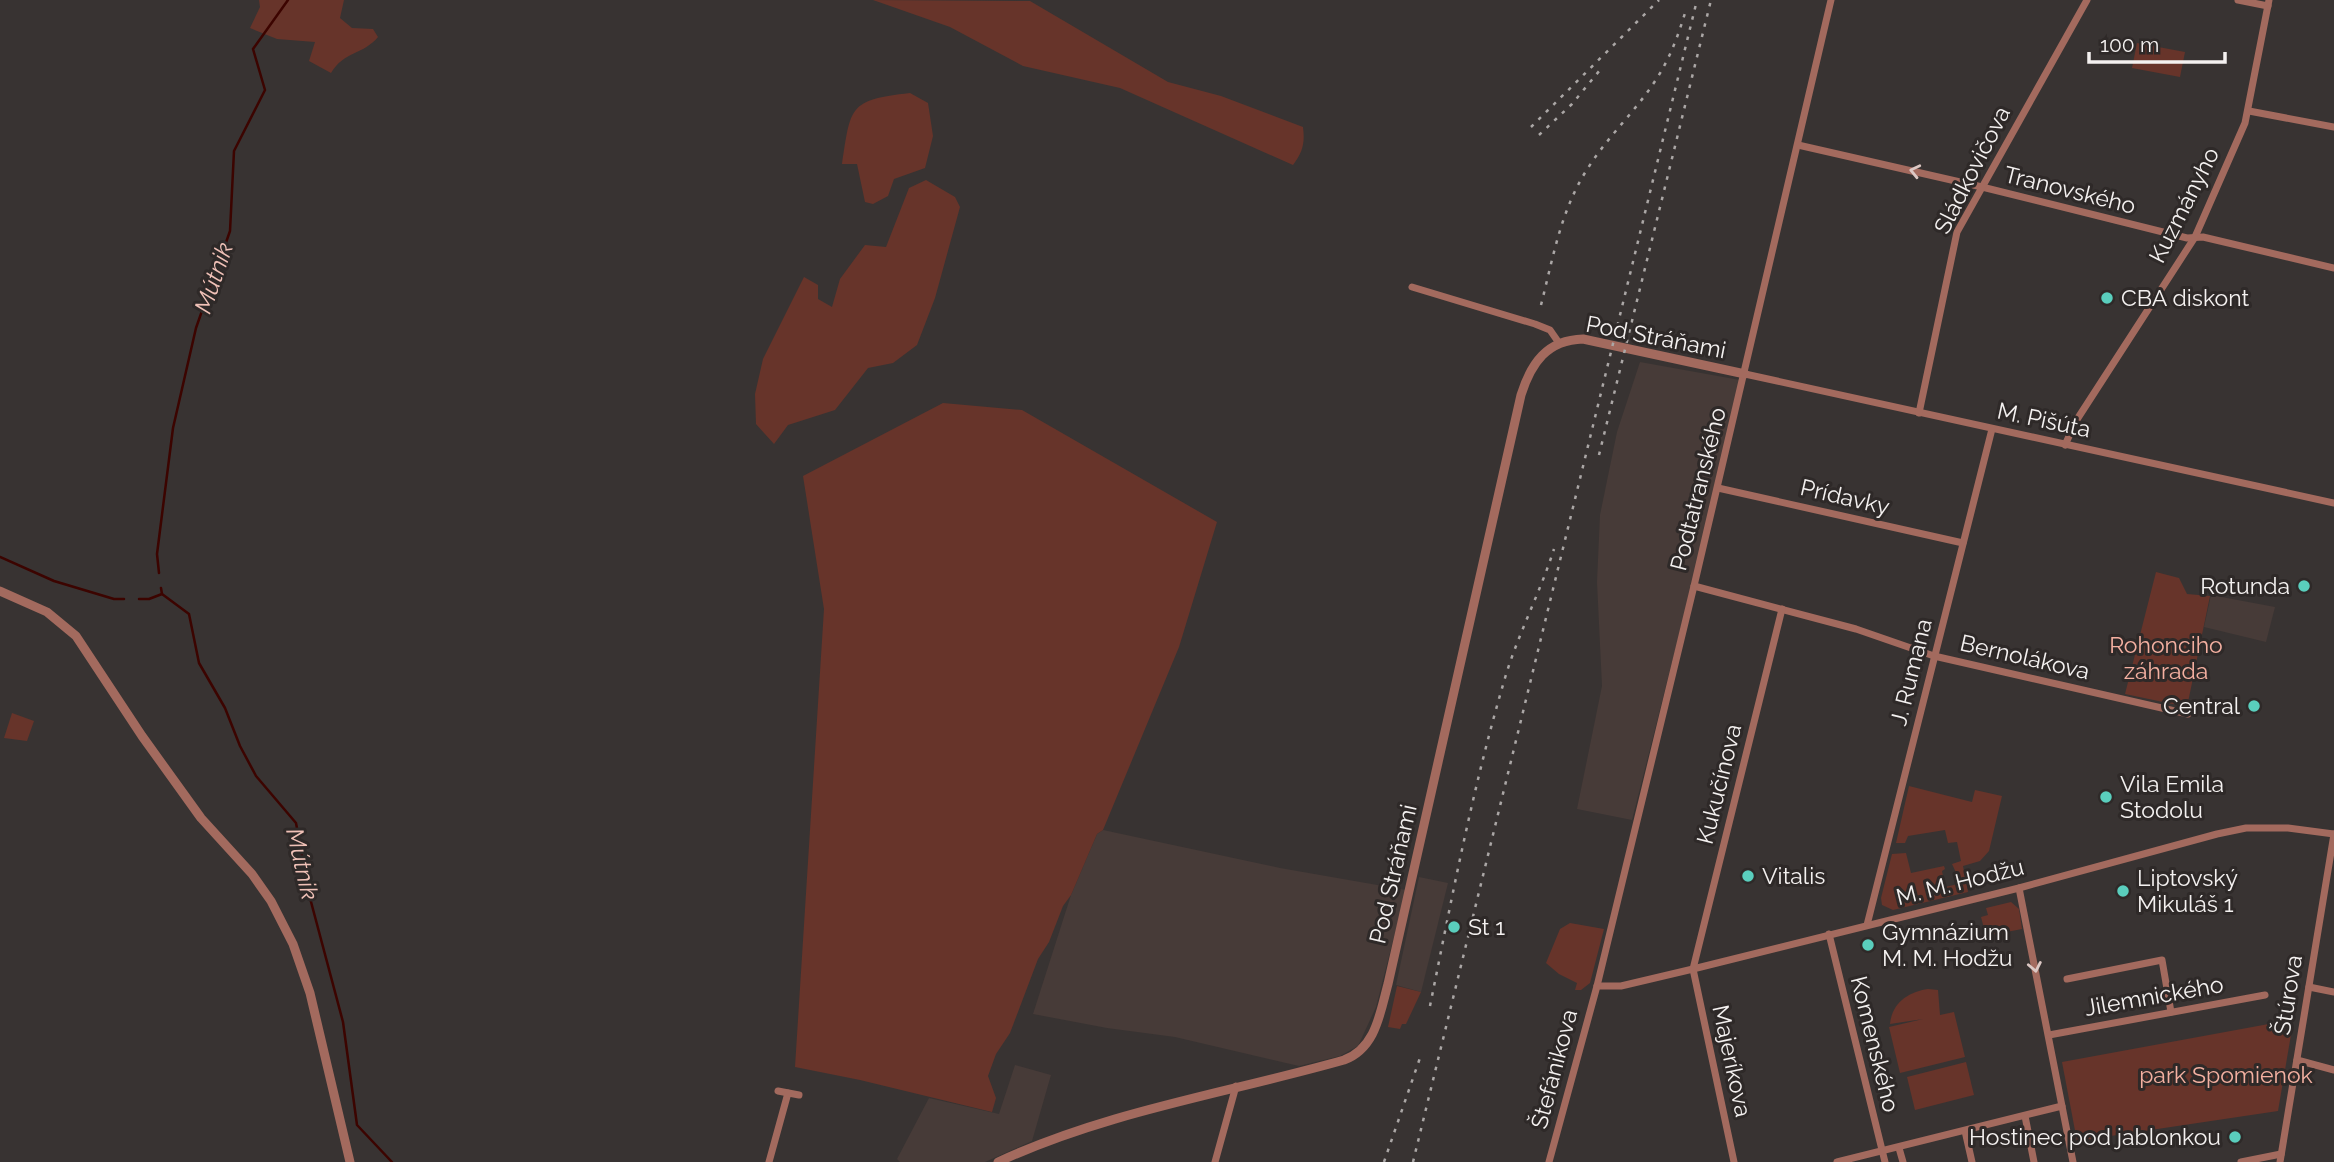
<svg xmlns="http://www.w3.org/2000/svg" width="2334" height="1162" font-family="Raleway,sans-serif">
  <rect width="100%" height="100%" fill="#383332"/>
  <!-- built -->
  <g fill="#473b38">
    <polygon points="1640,362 1740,380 1692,583 1632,820 1577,809 1602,686 1597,582 1600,515 1617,432"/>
    <polygon points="2211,595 2275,607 2266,642 2204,627"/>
    <polygon points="1103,830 1280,868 1406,890 1376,1007 1358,1046 1340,1056 1299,1066 1175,1037 1107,1028 1033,1014 1071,895 1097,834"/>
    <polygon points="1419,877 1448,883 1421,992 1396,985"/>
    <polygon points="1015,1065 1051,1075 1032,1141 985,1162 900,1162 897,1159 929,1098 999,1114"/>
  </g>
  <!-- green -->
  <g fill="#67342a">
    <path d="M259 0H344L340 18 352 28 373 29 378 37C363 55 344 51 331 73L309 61 315 42 277 39 250 28 260 7Z"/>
    <path d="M873 0 1030 1 1168 82 1221 96 1303 127C1305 143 1303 152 1293 165L1120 88 1023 66 950 27Z"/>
    <polygon points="2137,43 2185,52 2180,77 2132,68"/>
    <path d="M910 93 928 103 933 136 925 168 894 179 888 196 873 204 865 202 857 164H842C851 107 848 100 910 93Z"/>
    <polygon points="926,180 955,197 960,207 935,298 917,345 893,363 868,368 835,410 788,425 774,444 756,424 755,394 763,359 804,277 818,285 818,299 832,307 840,279 865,245 886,247 909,188"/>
    <polygon points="943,403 1022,410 1217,522 1179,647 1103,830 1097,834 1071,895 1063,906 1049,942 1038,959 1010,1033 996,1054 988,1076 996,1098 992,1112 860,1080 795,1067 824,609 803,476"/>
    <polygon points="2156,572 2179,578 2187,594 2210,596 2187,707 2125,694"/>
    <polygon points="12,713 34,721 27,741 4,738"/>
    <polygon points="1909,786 1972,802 1975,790 2002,796 1989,851 1980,861 1963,866 1968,892 1893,910 1882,905 1881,898 1892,854 1906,853 1911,873 1944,866 1945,869 1942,871 1945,887 1958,884 1959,879 1952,864 1961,861 1957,842 1948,843 1945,830 1908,836 1905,843 1896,843"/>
    <polygon points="2011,902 2019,909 2022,929 1986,936 1981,917 1988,915 1986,908"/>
    <polygon points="1570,923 1604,929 1590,983 1581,990 1575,990 1577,983 1559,974 1546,963 1560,929"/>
    <polygon points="1397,986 1421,992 1406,1024 1402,1024 1400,1029 1388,1027"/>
    <path d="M1928 989 1938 990 1940 1015 1954 1012 1965 1057 1900 1073 1889 1027 1923 1019 1890 1024C1892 1003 1908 992 1928 989Z"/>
    <polygon points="2285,1021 2293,1023 2278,1111 2077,1141 2062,1062"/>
    <polygon points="1966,1062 1974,1095 1915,1110 1907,1077"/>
  </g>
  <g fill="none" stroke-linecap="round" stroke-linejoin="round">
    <!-- stream -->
    <g stroke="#3c0400" stroke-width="2.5">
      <polyline points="0,557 54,581 114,599 124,599"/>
      <polyline points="159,573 157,554 173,428 196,328 230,231 234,151 265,90 253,49 288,0"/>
      <polyline points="161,588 162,594 189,614 199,663 225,708 240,746 256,776 296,823 310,898 343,1022 357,1125 392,1162"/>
      <polyline points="139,599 149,599 162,594"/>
    </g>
    <!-- minor -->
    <g stroke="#a36a5e" stroke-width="7">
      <polyline points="2238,0 2268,6"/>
      <polyline points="2249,111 2334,127"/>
      <polyline points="1798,145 1982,187 2187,238 2203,237 2334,268"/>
      <polyline points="1412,287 1535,324 1550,330 1559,343"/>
      <polyline points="1745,374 2334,503"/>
      <polyline points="1919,413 1957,232 2087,0"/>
      <polyline points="2065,445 2076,421 2195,237 2245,123 2269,0"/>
      <polyline points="1718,488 1963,543"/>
      <polyline points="1694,586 1856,629 1934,656 2188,714"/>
      <polyline points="2019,888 2073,1162"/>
      <polyline points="1867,925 1992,429"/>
      <polyline points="1829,934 1885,1162"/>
      <polyline points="2067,979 2162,960 2171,1012"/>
      <polyline points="1597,986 1621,986 1693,969 2019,888 2217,834 2246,828 2288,828 2334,834"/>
      <polyline points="2309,987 2334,992"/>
      <polyline points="2049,1035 2265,995"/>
      <polyline points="2297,1060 2334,1070"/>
      <polyline points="778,1091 799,1095"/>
      <polyline points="2025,1116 2034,1162"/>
      <polyline points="1965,1131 1972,1162"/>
      <polyline points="1899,1148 1903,1162"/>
      <polyline points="769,1162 788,1093"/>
      <polyline points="1215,1162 1236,1086"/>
      <polyline points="1549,1162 1597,986 1694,586 1831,0"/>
      <polyline points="1734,1162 1693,969 1782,609"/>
      <polyline points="1837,1162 2062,1106"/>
      <polyline points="2241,1162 2281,1154"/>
      <polyline points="2280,1162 2334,834"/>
    </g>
    <!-- tertiary -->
    <g stroke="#a36a5e" stroke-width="9">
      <polyline points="0,591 47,612 76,636 142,736 201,818 252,874 271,901 293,944 310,993 350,1162"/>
      <path d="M998 1162C1108 1111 1228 1093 1344 1060 1376 1048 1380 1013 1388 984L1521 395C1531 363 1547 340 1583 339L1745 374"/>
    </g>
    <!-- rail -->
    <g stroke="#aba7a6" stroke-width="2.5" stroke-dasharray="3.5 7" stroke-linecap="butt">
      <polyline points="1531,127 1659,0"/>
      <polyline points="1539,135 1572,104 1600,70"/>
      <path d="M1541 305C1553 258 1561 209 1588 168 1608 136 1637 110 1657 78 1670 58 1678 36 1685 13"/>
      <polyline points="1599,455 1711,0"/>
      <path d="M1430 1006C1452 897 1473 786 1505 678 1518 634 1540 593 1554 549"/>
      <polyline points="1384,1162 1421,1055"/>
      <polyline points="1413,1162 1697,0"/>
    </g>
  </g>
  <!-- one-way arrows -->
  <defs><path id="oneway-chevron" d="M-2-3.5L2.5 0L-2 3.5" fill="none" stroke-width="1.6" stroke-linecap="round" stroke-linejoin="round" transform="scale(1.75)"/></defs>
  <g stroke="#dcc8c4">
    <use href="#oneway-chevron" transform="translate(1915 171) rotate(-167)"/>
    <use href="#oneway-chevron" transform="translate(2035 967) rotate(79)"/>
  </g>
  <!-- markers -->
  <g fill="#5acebd" stroke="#2e2928" stroke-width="2.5">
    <circle cx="2107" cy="298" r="7"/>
    <circle cx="2304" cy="586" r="7"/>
    <circle cx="2254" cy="706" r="7"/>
    <circle cx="2106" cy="797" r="7"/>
    <circle cx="1748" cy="876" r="7"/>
    <circle cx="2123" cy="891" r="7"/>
    <circle cx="1454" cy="927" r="7"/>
    <circle cx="1868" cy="945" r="7"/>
    <circle cx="2235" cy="1137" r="7"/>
  </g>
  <g text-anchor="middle" stroke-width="6" stroke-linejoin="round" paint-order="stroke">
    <!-- street labels -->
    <g font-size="23" fill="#f4f1f0" stroke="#2e2928">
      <text transform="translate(1972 170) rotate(-63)" y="8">Sládkovičova</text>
      <text transform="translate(2070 190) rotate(14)" y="8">Tranovského</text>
      <text transform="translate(2184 205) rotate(-63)" y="8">Kuzmányho</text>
      <text transform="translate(1656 337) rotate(11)" y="8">Pod Stráňami</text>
      <text transform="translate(2044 420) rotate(12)" y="8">M. Pišúta</text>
      <text transform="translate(1698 489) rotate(-76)" y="8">Podtatranského</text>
      <text transform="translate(1845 497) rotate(13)" y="8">Prídavky</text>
      <text transform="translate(2025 657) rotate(13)" y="8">Bernolákova</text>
      <text transform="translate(1911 672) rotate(-76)" y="8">J. Rumana</text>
      <text transform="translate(1719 784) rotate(-76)" y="8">Kukučínova</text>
      <text transform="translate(1393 874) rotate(-77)" y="8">Pod Stráňami</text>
      <text transform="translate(1960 882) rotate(-14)" y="8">M. M. Hodžu</text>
      <text transform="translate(2288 995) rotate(-81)" y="8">Štúrova</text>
      <text transform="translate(2154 996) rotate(-10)" y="8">Jilemnického</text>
      <text transform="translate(1875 1044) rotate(76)" y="8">Komenského</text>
      <text transform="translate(1732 1061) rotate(78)" y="8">Majeríkova</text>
      <text transform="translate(1554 1069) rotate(-75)" y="8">Štefánikova</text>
    </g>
    <!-- poi labels -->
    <g font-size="23" fill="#f4f1f0" stroke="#2e2928" text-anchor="start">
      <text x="2121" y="306">CBA diskont</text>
      <text x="2290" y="594" text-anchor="end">Rotunda</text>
      <text x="2240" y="714" text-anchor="end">Central</text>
      <text x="2120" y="792">Vila Emila<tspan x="2120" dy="26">Stodolu</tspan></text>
      <text x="1762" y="884">Vitalis</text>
      <text x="2137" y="886">Liptovský<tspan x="2137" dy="26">Mikuláš 1</tspan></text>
      <text x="1468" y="935">St 1</text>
      <text x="1882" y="940">Gymnázium<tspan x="1882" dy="26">M. M. Hodžu</tspan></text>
      <text x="2221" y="1145" text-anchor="end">Hostinec pod jablonkou</text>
    </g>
    <!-- park labels -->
    <g font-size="23" fill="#f4b0a1" stroke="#2e2928">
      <text x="2166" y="653">Rohonciho<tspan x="2166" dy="26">záhrada</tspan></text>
      <text x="2226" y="1083">park Spomienok</text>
    </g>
    <!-- water labels -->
    <g font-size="24" font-style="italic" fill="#f0c1b7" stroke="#2e2928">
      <text transform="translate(214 278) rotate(-71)" y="8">Mútnik</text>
      <text transform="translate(302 864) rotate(77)" y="8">Mútnik</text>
    </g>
  </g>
  <!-- scale -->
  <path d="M2089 52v10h136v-10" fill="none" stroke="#f4f1f0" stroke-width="3.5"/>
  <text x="2100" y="52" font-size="21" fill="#f4f1f0" stroke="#2e2928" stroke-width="5" paint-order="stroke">100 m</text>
</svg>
